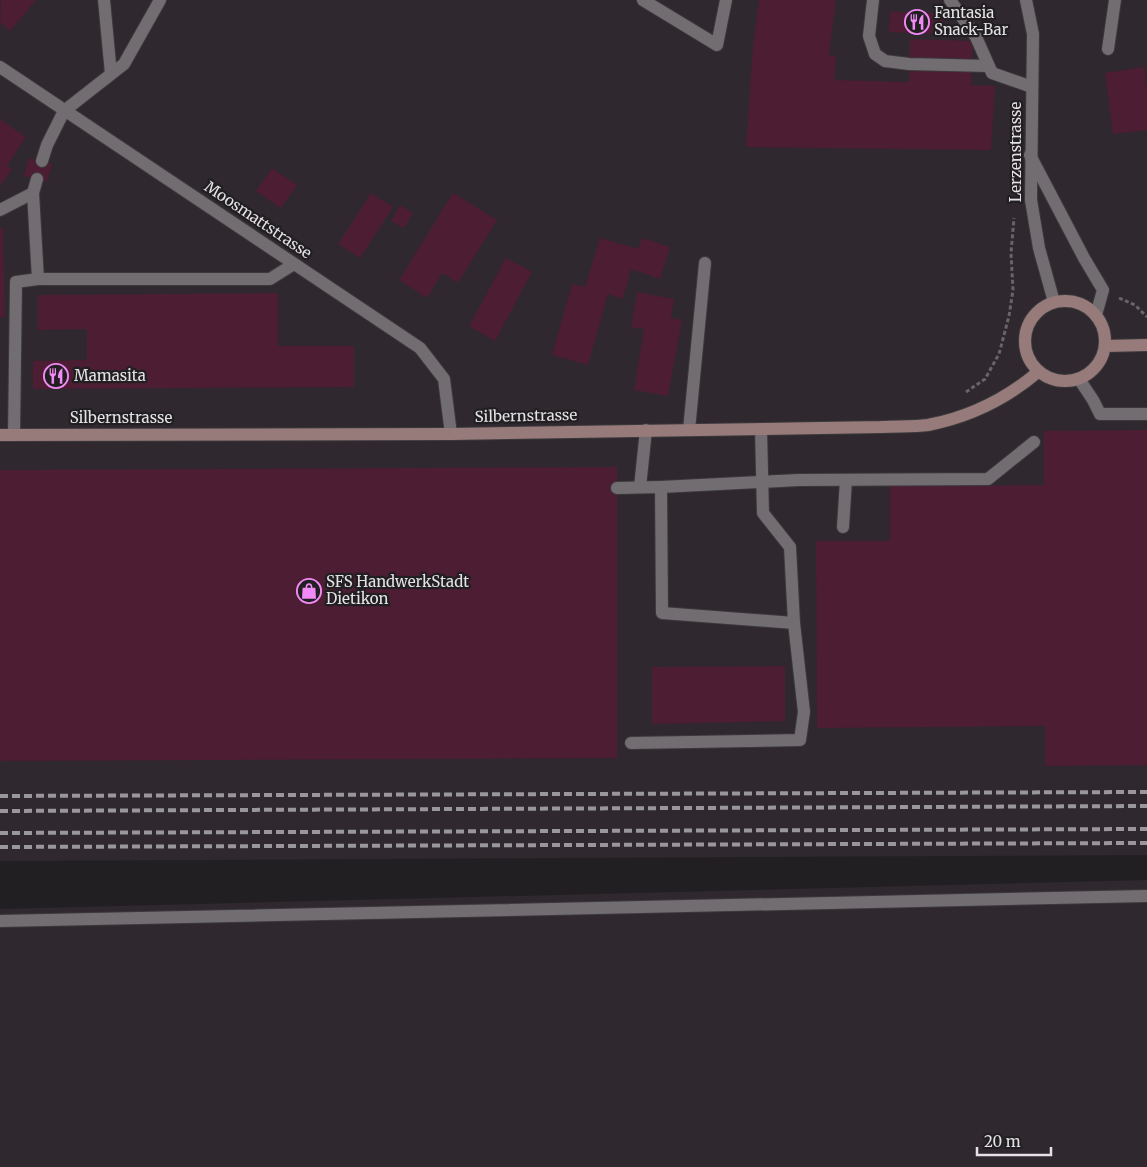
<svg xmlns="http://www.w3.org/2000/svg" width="1147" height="1167" font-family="Merriweather,serif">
  <rect width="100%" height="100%" fill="#221f22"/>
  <!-- built -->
  <g fill="#2f282f">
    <polygon points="0,0 1147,0 1147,855 0,861"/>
    <polygon points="1147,880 1147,1167 0,1167 0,909"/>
  </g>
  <!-- building -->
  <g fill="#4c1d33">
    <polygon points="1,0 36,0 10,31 0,22"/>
    <polygon points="759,0 836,0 829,55 836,56 834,80 909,82 910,39 973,41 971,85 995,86 991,150 746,147 753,47"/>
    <polygon points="890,12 945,13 944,34 889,32"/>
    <polygon points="1144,67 1147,91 1147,130 1113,134 1105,73"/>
    <polygon points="0,119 26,137 7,166 12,169 0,186"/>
    <polygon points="29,158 52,164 47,182 24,176"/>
    <polygon points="272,168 297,185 281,208 256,191"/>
    <polygon points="371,193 393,207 360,258 338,244"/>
    <polygon points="453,193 497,220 458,283 442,273 427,298 399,280"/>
    <polygon points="400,205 413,213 404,228 391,221"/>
    <polygon points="0,228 3,228 5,317 0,317"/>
    <polygon points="600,238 638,249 642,238 670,247 660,279 631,269 623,299 608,294 588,365 552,355 572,284 585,287"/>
    <polygon points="506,258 532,272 495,341 469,326"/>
    <polygon points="637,292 674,299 671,318 682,320 668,396 634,390 644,329 631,327"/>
    <polygon points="278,293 278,346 354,346 354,387 33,389 33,361 87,360 87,329 38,330 38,295"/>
    <polygon points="1147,430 1147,765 1045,766 1045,726 817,728 816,541 890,541 890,486 1044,485 1044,431"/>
    <polygon points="617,467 617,758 0,761 0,470"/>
    <polygon points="785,666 785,721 652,724 652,667"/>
  </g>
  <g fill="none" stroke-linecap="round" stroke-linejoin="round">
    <defs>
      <g id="lane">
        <polyline points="104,0 111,74"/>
        <polyline points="643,0 717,45 726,0"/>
        <polyline points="873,0 869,36 875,54 885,61 909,64 988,66"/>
        <polyline points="950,0 976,37 992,73 1032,87"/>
        <polyline points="1108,49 1115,0"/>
        <polyline points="1030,155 1084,258 1103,290 1096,315"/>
        <polyline points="42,161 47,145 64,111 124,64 160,0"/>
        <polyline points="0,210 33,193"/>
        <polyline points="38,279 270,279 294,264"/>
        <polyline points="1079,379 1093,400 1100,414 1147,414"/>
        <polyline points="689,430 705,263"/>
        <polyline points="14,435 16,282 38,279 33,193 37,179"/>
        <polyline points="640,487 646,430"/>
        <polyline points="661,487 799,480 988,479 1034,442"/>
        <polyline points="617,488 661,487 662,613 794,623 790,547 763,513 761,429"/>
        <polyline points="843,527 846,480"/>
        <polyline points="631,743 800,740 804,712 794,623"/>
        <polyline points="0,921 1147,896"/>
      </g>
      <g id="street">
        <polyline points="1026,0 1033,34 1031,200 1039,248 1054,302"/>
        <polyline points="0,67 420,348 444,379 451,434"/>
      </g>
      <g id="secondary">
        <circle cx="1065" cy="341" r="40"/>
        <polyline points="1105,346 1147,345"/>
        <path d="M0 435 451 434 881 427C897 426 913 427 928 425 970 417 1006 399 1038 372"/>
      </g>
    </defs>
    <!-- lane casing -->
    <use href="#lane" stroke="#3c393c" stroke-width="14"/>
    <!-- street casing -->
    <use href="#street" stroke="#3c393c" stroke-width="14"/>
    <!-- secondary casing -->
    <use href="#secondary" stroke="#3c393c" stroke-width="14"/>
    <!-- path -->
    <g stroke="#676567" stroke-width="3" stroke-dasharray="4 2.5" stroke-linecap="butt">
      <polyline points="1119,298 1135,305 1147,317"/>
      <polyline points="966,392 985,379 999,354 1009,316 1013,290 1011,253 1014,218"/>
    </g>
    <!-- lane -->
    <use href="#lane" stroke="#716d71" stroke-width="12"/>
    <!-- street -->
    <use href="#street" stroke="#716d71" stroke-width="12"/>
    <!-- secondary -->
    <use href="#secondary" stroke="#977b7a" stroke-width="12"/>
    <!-- rail -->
    <g stroke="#999799" stroke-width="4" stroke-dasharray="8 4" stroke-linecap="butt">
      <polyline points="0,796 1147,792"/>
      <polyline points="0,811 1147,806"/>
      <polyline points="0,833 1147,829"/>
      <polyline points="0,847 1147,843"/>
    </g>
  </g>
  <!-- icons -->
  <defs>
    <symbol id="restaurant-ring" viewBox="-11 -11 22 22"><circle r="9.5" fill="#221f22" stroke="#f18af4" stroke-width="1.5"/><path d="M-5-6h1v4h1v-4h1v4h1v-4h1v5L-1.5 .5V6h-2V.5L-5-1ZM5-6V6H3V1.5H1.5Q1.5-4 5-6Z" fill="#f18af4"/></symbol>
    <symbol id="shop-ring" viewBox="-11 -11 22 22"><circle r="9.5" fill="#221f22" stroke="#f18af4" stroke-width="1.5"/><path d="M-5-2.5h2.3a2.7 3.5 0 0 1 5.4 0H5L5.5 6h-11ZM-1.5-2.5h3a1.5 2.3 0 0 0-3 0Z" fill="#f18af4"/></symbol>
  </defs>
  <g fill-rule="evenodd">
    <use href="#restaurant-ring" x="903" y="8" width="28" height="28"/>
    <use href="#restaurant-ring" x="42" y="362" width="28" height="28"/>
    <use href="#shop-ring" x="295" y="577" width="28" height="28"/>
  </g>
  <g text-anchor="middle" stroke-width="4.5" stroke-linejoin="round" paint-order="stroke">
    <!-- poi labels -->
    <g font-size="15" fill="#e4e2e4" stroke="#221f22" text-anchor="start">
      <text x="934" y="18">Fantasia<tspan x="934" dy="17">Snack-Bar</tspan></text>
      <text x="74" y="381">Mamasita</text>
      <text x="326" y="587">SFS HandwerkStadt<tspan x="326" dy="17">Dietikon</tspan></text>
    </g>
    <!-- street labels -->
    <g font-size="15" fill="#e4e2e4" stroke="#221f22">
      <text transform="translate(1016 152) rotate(-90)" y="5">Lerzenstrasse</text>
      <text transform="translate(258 220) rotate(34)" y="5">Moosmattstrasse</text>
      <text transform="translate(526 416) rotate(-1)" y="5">Silbernstrasse</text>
      <text x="121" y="423">Silbernstrasse</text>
    </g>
  </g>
  <!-- scale -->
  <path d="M977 1147v8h74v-8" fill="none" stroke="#e4e2e4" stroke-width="2.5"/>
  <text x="984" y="1147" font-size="15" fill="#e4e2e4" stroke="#221f22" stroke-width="4" paint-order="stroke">20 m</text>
</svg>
